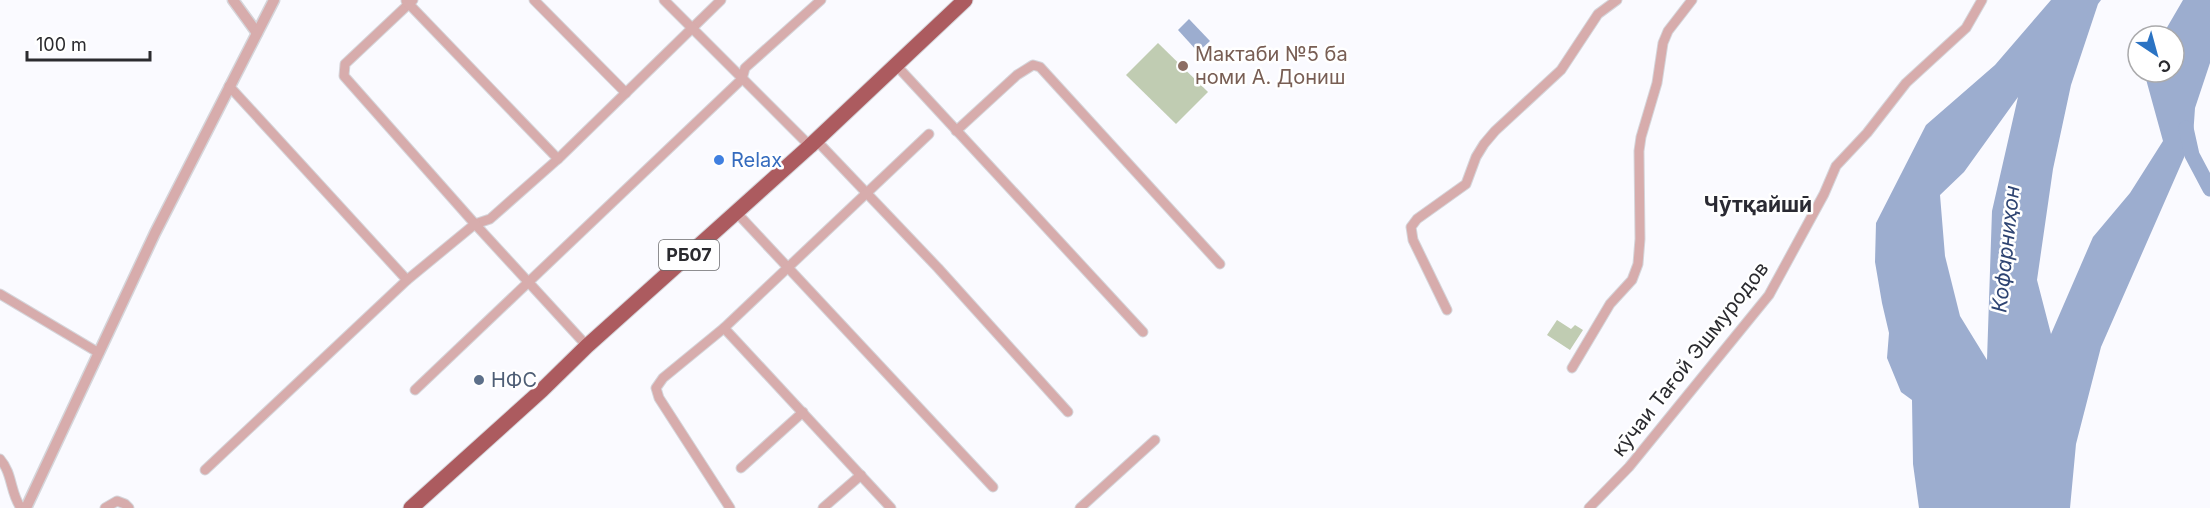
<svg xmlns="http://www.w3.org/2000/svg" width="2210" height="508" font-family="Inter,sans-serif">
  <rect width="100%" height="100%" fill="#fafaff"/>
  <!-- green -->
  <g fill="#c0ccb2">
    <polygon points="1158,43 1208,92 1176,124 1126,75"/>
    <polygon points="1557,320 1571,329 1575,325 1583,330 1570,350 1547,335"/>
  </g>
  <!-- water -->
  <g fill="#9cadcf" fill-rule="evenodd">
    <path d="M2051 0H2101L2098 4 2071 85 2053 169 2037 280 2051 334 2093 237 2130 193 2163 141 2144 72H2174V36H2162L2183 0H2210V63L2195 108 2193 137 2101 347 2076 444 2070 508H1919L1913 464 1912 400 1901 392 1887 358 1889 333 1882 303 1875 262 1876 223 1926 125 1995 65ZM2018 97 1992 211 1987 360 1960 316 1945 256 1940 195 1964 172Z"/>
    <polygon points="1189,19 1210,41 1198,52 1178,30"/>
  </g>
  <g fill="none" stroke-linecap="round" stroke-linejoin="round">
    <!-- river -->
    <polyline stroke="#9cadcf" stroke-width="15" points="2186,128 2192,155 2210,189"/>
    <defs>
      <g id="minor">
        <polyline points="413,0 345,64 344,76 475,224 490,219 558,159 721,0"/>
        <polyline points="534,0 626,93"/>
        <polyline points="664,0 810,146"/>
        <polyline points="406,1 558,159"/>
        <polyline points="896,65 1143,332"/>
        <polyline points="229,86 407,280"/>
        <polyline points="956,131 1017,75 1033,65 1040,67 1220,264"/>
        <polyline points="816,140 938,268 1068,412"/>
        <polyline points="736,212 993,487"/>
        <polyline points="0,294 99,353"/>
        <polyline points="1447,310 1413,240 1411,227 1417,219 1466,184 1476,157 1484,144 1495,131 1561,70 1598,14 1617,0"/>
        <polyline points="724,328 891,508"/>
        <polyline points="1572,368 1610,304 1632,280 1638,264 1640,239 1639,151 1641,137 1657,83 1663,43 1668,31 1692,0"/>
        <polyline points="415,390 742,79 745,68 821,0"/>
        <path d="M0 459C13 474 10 493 21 508"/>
        <polyline points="741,468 803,412"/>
        <polyline points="205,470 407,280 475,224 587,346"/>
        <polyline points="105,508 117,501 125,504 129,508"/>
        <polyline points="730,508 659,398 656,388 663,378 724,328 929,134"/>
        <polyline points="823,508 861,475"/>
        <polyline points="1080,508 1155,440"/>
        <polyline points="1589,508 1629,467 1769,295 1824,194 1836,166 1867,133 1906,83 1966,28 1982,0"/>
      </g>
      <g id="tertiary">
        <polyline points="233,0 257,33"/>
        <polyline points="26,508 155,233 274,0"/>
      </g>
      <polyline id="trunk" points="411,508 542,390 587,346 810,146 965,0"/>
    </defs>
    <!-- minor casing -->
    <use href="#minor" stroke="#d5d5da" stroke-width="11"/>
    <!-- tertiary casing -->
    <use href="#tertiary" stroke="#d5d5da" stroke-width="13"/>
    <!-- trunk casing -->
    <use href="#trunk" stroke="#d5d5da" stroke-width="17"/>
    <!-- minor -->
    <use href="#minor" stroke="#d7acac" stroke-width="9"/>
    <!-- tertiary -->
    <use href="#tertiary" stroke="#d7acac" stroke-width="10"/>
    <!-- trunk -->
    <use href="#trunk" stroke="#ac5b5f" stroke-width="15"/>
  </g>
  <!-- markers -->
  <circle fill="#8d6e63" stroke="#fff" stroke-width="2" cx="1183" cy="66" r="6"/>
  <circle fill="#3f7fe0" stroke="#fff" stroke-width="2" cx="719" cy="160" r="6"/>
  <circle fill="#5c6f8a" stroke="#fff" stroke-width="2" cx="479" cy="380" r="6"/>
  <g text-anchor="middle" stroke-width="5" stroke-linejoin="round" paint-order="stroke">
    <!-- shield labels -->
    <rect fill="#fff" stroke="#6b6b6d" stroke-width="1.5" x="659" y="240" width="60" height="30" rx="4.5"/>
    <g font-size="18" font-weight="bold" fill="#2b2b2f">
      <text x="689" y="261">РБ07</text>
    </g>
    <!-- education labels -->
    <g font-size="20" fill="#785e54" stroke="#fff" text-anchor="start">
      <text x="1195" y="61">Мактаби №5 ба<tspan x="1195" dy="23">номи А. Дониш</tspan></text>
    </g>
    <!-- shop labels -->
    <g font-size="20" fill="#366cbe" stroke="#fff" text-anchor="start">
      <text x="731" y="167">Relax</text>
    </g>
    <!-- street labels -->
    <g font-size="20" fill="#2b2b2f" stroke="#fff">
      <text transform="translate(1690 359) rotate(-52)" y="7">кӯчаи Тағой Эшмуродов</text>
    </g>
    <!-- service labels -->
    <g font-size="20" fill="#4e5e75" stroke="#fff" text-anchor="start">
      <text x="491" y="387">НФС</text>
    </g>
    <!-- neighbourhood labels -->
    <g font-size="21" font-weight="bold" fill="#2a2a33" stroke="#fff">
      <text x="1758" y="212">Чӯтқайшӣ</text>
    </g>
    <!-- water labels -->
    <g font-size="21" font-style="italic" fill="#2e4472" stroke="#fff">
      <text transform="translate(2006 249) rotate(-84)" y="7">Кофарниҳон</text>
    </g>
  </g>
  <!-- north arrow -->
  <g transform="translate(2156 54) rotate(144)"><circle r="28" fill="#ffffff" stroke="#aaaaac" stroke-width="1.5"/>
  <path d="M0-4.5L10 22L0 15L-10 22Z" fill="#2b73c3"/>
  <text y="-9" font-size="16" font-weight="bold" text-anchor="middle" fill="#2b2b2f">С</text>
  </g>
  <!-- scale -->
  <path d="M27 51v9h123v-9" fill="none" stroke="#2b2b2f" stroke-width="3"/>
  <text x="36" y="51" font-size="18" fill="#2b2b2f" stroke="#ffffff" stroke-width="4.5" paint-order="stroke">100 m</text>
</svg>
